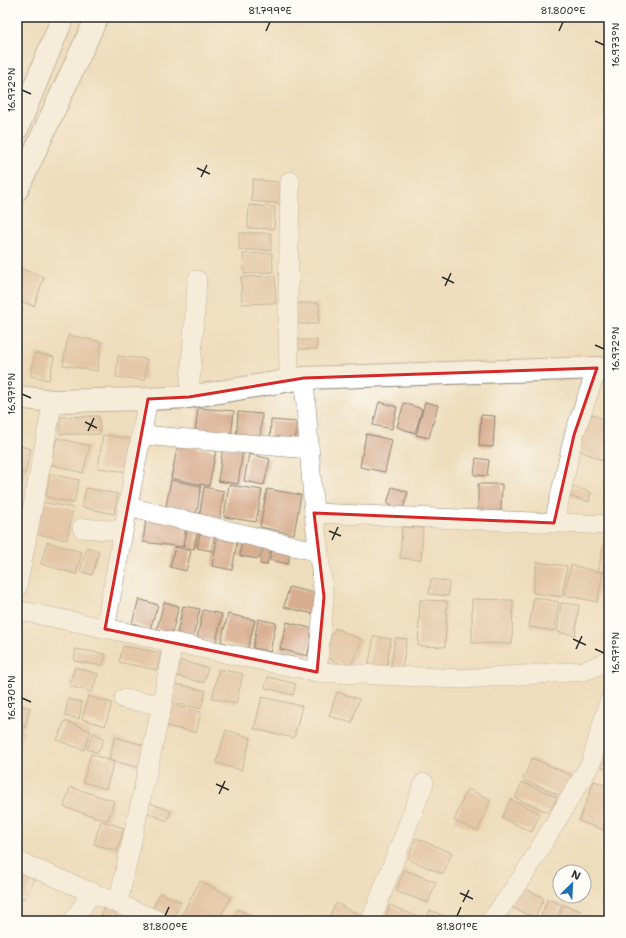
<svg xmlns="http://www.w3.org/2000/svg" width="626" height="938" font-family="'Shantell Sans',sans-serif">
  <rect width="100%" height="100%" fill="#fdfcf7"/>
  <filter id="ink" filterUnits="userSpaceOnUse"><feTurbulence type="fractalNoise" baseFrequency=".025" numOctaves="2"/><feDisplacementMap in="SourceGraphic" scale="8" xChannelSelector="R" yChannelSelector="G"/><feConvolveMatrix kernelMatrix="1 2 1 2 8 2 1 2 1" color-interpolation-filters="sRGB"/></filter>
  <filter id="wash" filterUnits="userSpaceOnUse"><feTurbulence type="fractalNoise" baseFrequency=".012" numOctaves="4" result="noise"/><feDisplacementMap in="SourceGraphic" scale="16" xChannelSelector="R" yChannelSelector="G"/><feGaussianBlur stdDeviation="0.9" result="paint"/><feColorMatrix in="noise" values="0 0 0 0 0 0 0 0 0 0 0 0 0 0 0 0 0 1.4 0 .05"/><feComposite in="paint" operator="in"/></filter>
  <g filter="url(#wash)">
    <rect width="100%" height="100%" fill="#eeddbc"/>
    <g id="blocks">
      <!-- building -->
      <g fill="#d8ae90">
        <polygon points="253,179 284,183 282,204 251,201"/>
        <polygon points="249,205 275,207 274,229 248,228"/>
        <rect x="239" y="233" width="32" height="17"/>
        <polygon points="272,253 273,272 244,274 243,254"/>
        <polygon points="17,267 44,277 34,306 17,300"/>
        <polygon points="275,276 276,303 242,304 241,277"/>
        <rect x="292" y="303" width="27" height="21"/>
        <polygon points="17,306 23,309 17,321"/>
        <polygon points="68,335 102,342 97,371 63,365"/>
        <rect x="293" y="340" width="24" height="9"/>
        <polygon points="35,353 54,357 49,380 31,376"/>
        <polygon points="118,356 147,359 145,380 116,377"/>
        <polygon points="379,402 397,407 392,429 373,425"/>
        <polygon points="425,402 438,405 429,438 416,435"/>
        <polygon points="404,403 422,409 415,433 397,427"/>
        <polygon points="198,408 234,411 231,437 195,434"/>
        <polygon points="238,412 262,414 260,442 236,440"/>
        <polygon points="592,414 609,422 609,450 603,461 575,448"/>
        <polygon points="481,415 495,416 493,447 479,446"/>
        <polygon points="99,416 100,434 60,434 60,417"/>
        <polygon points="271,420 297,422 295,446 270,444"/>
        <polygon points="366,434 392,440 385,472 360,467"/>
        <polygon points="103,435 132,439 128,472 98,468"/>
        <polygon points="57,438 90,446 83,473 50,464"/>
        <polygon points="178,444 216,451 209,486 171,478"/>
        <polygon points="17,445 31,449 25,474 17,472"/>
        <polygon points="223,447 243,450 238,484 218,481"/>
        <polygon points="249,454 270,459 264,485 244,481"/>
        <polygon points="476,458 489,460 487,476 474,475"/>
        <polygon points="50,474 79,480 74,503 46,497"/>
        <polygon points="17,478 23,479 18,499 17,499"/>
        <polygon points="171,480 201,486 196,517 165,511"/>
        <polygon points="478,484 502,484 501,511 478,511"/>
        <polygon points="229,485 262,490 256,522 224,517"/>
        <polygon points="568,486 591,492 589,502 565,495"/>
        <polygon points="204,487 224,491 219,522 199,518"/>
        <polygon points="392,487 408,492 403,509 387,504"/>
        <polygon points="86,488 118,494 114,514 82,507"/>
        <polygon points="267,489 301,495 294,534 260,527"/>
        <polygon points="42,502 73,508 67,540 36,534"/>
        <polygon points="146,519 186,524 183,547 143,542"/>
        <polygon points="189,524 199,526 194,549 183,547"/>
        <polygon points="201,527 216,529 212,551 197,548"/>
        <polygon points="402,527 423,528 421,560 400,558"/>
        <polygon points="218,534 238,538 232,570 212,566"/>
        <polygon points="605,538 609,539 609,573 598,571"/>
        <polygon points="242,540 261,543 259,559 240,556"/>
        <polygon points="47,542 82,552 76,574 41,564"/>
        <polygon points="273,546 291,549 288,564 270,560"/>
        <polygon points="87,547 99,551 92,575 80,571"/>
        <polygon points="175,547 191,551 186,571 170,567"/>
        <polygon points="263,548 271,549 267,565 260,564"/>
        <polygon points="537,562 567,566 562,597 533,593"/>
        <polygon points="571,565 603,573 597,602 564,595"/>
        <polygon points="431,579 449,582 448,596 429,594"/>
        <polygon points="289,587 318,594 313,614 284,607"/>
        <polygon points="534,597 559,602 554,631 529,627"/>
        <polygon points="139,599 158,605 150,629 132,623"/>
        <polygon points="472,599 513,600 512,644 472,643"/>
        <polygon points="420,600 447,601 445,647 418,646"/>
        <polygon points="164,602 179,606 172,633 157,629"/>
        <polygon points="561,603 579,605 575,635 557,632"/>
        <polygon points="183,606 200,609 193,637 177,634"/>
        <polygon points="203,610 222,614 216,642 197,638"/>
        <polygon points="228,614 255,620 248,649 221,642"/>
        <polygon points="258,619 276,623 270,652 253,648"/>
        <polygon points="287,622 314,629 307,656 280,649"/>
        <polygon points="335,628 362,640 350,668 323,656"/>
        <polygon points="374,636 391,639 386,672 368,669"/>
        <polygon points="395,638 407,639 402,668 391,666"/>
        <polygon points="123,646 161,653 157,670 119,662"/>
        <polygon points="76,649 106,654 103,666 74,661"/>
        <polygon points="178,660 208,668 204,683 174,675"/>
        <polygon points="75,667 98,674 92,692 69,686"/>
        <polygon points="219,669 243,674 236,704 212,698"/>
        <polygon points="268,677 296,684 293,695 265,688"/>
        <polygon points="172,683 206,691 201,709 168,701"/>
        <polygon points="337,692 359,699 352,723 329,716"/>
        <polygon points="88,696 112,703 105,726 82,719"/>
        <polygon points="262,697 302,706 294,738 254,729"/>
        <polygon points="68,699 82,702 79,719 65,716"/>
        <polygon points="17,704 30,708 25,727 17,725"/>
        <polygon points="169,704 201,712 196,733 163,725"/>
        <polygon points="65,721 91,731 84,750 57,740"/>
        <polygon points="17,728 24,730 19,750 17,749"/>
        <polygon points="226,730 251,738 241,770 216,763"/>
        <polygon points="93,733 104,738 98,753 87,749"/>
        <polygon points="115,737 147,746 141,768 109,760"/>
        <polygon points="609,749 609,770 602,767"/>
        <polygon points="91,754 114,762 106,789 83,782"/>
        <polygon points="532,758 573,776 564,797 523,779"/>
        <polygon points="594,781 609,787 609,832 579,821"/>
        <polygon points="522,782 557,797 550,813 515,798"/>
        <polygon points="70,787 114,801 108,821 64,807"/>
        <polygon points="467,789 491,799 478,831 454,821"/>
        <polygon points="510,799 540,813 532,832 502,818"/>
        <polygon points="150,803 171,811 167,821 146,812"/>
        <polygon points="101,821 124,828 117,851 94,844"/>
        <polygon points="416,838 452,853 443,874 408,859"/>
        <polygon points="404,870 436,882 428,903 396,891"/>
        <polygon points="17,871 34,879 24,899 17,895"/>
        <polygon points="200,881 231,897 218,921 186,921 180,918"/>
        <polygon points="519,886 544,898 535,918 509,906"/>
        <polygon points="160,893 181,902 173,919 153,909"/>
        <polygon points="548,899 562,905 555,921 541,916"/>
        <polygon points="108,902 120,907 114,921 99,921"/>
        <polygon points="336,903 363,917 360,921 327,921"/>
        <polygon points="390,905 425,920 425,921 394,921 385,917"/>
        <polygon points="564,905 581,911 578,921 558,920"/>
        <polygon points="237,909 251,915 249,921 232,921"/>
        <polygon points="430,910 455,921 425,921"/>
      </g>
    </g>
  </g>
  <g filter="url(#ink)">
    <use href="#blocks" fill-opacity="0" stroke="#8c8474" stroke-width="1"/>
    <g fill="none" stroke-linecap="round" stroke-linejoin="round">
      <defs>
        <g id="minor">
          <polyline points="304,378 314,513 324,597 317,672"/>
          <polyline points="289,380 288,308 290,181"/>
          <polyline points="189,397 197,280"/>
          <polyline points="141,435 309,449"/>
          <polyline points="128,507 319,552"/>
          <polyline points="314,513 609,525"/>
          <polyline points="554,523 574,435 597,368"/>
          <polyline points="82,528 123,531"/>
          <polyline points="17,588 53,401"/>
          <polyline points="17,610 317,672 460,679 584,671 609,661"/>
          <polyline points="105,629 148,399"/>
          <polyline points="124,699 162,705"/>
          <polyline points="17,861 159,921"/>
          <polyline points="118,903 162,705 173,643"/>
          <polyline points="73,921 92,892"/>
          <polyline points="371,921 424,783"/>
          <polyline points="491,921 525,873 591,763 609,702"/>
        </g>
        <polyline id="major" points="17,397 53,401 148,399 189,397 304,378 597,368 609,371"/>
        <g id="highway">
          <polyline points="17,129 63,17"/>
          <polyline points="17,190 97,17"/>
        </g>
      </defs>
      <!-- minor casing -->
      <use href="#minor" stroke="#8c8474" stroke-width="20"/>
      <!-- major casing -->
      <use href="#major" stroke="#8c8474" stroke-width="24"/>
      <!-- highway casing -->
      <use href="#highway" stroke="#8c8474" stroke-width="24"/>
      <!-- minor -->
      <use href="#minor" stroke="#fff" stroke-width="19"/>
      <!-- major -->
      <use href="#major" stroke="#fff" stroke-width="22"/>
      <!-- highway -->
      <use href="#highway" stroke="#fff" stroke-width="22"/>
    </g>
  </g>
  <!-- marked area -->
  <path d="M0 0H626V938H0ZM597 368 574 435 554 523 314 513 324 597 317 672 105 629 148 399 189 397 304 378Z" fill="#eeddbc" fill-opacity=".55" fill-rule="evenodd"/>
  <path fill="none" stroke="#d62828" stroke-width="3" stroke-linejoin="round" d="M597 368 574 435 554 523 314 513 324 597 317 672 105 629 148 399 189 397 304 378Z"/>
  <!-- ticks -->
  <path fill="none" stroke="#2b2b2b" stroke-width="1.5" d="M266 31 270 22M559 31 563 22M595 41 604 45M22 90 31 94M197 168 210 174M201 177 207 165M442 277 454 283M445 286 451 273M595 345 604 349M22 394 31 398M85 422 97 428M88 431 94 418M329 531 341 536M332 540 338 527M573 639 586 645M576 649 582 636M595 649 604 653M22 698 31 702M216 784 229 790M219 794 225 781M460 893 473 899M463 902 469 890M165 916 169 907M457 916 461 907"/>
  <!-- margin -->
  <rect width="626" height="938" fill="none" stroke="#fdfcf7" stroke-width="44"/>
  <!-- north arrow -->
  <g transform="translate(572 884) rotate(24)"><circle r="19" fill="#fdfcf7" stroke="#a9a8a5"/>
  <path d="M0-3L7 15L0 10L-7 15Z" fill="#1f6fb2"/>
  <text y="-6" font-size="11" font-weight="bold" text-anchor="middle" fill="#2b2b2b">N</text>
  </g>
  <rect x="22" y="22" width="582" height="894" fill="none" stroke="#2b2b2b" stroke-width="1.5"/>
  <g font-size="10" text-anchor="middle" fill="#2b2b2b">
    <text x="270" y="14">81.799°E</text>
    <text x="563" y="14">81.800°E</text>
    <text transform="translate(615 45) rotate(-90)" y="4">16.973°N</text>
    <text transform="translate(11 90) rotate(-90)" y="4">16.972°N</text>
    <text transform="translate(615 349) rotate(-90)" y="4">16.972°N</text>
    <text transform="translate(11 394) rotate(-90)" y="4">16.971°N</text>
    <text transform="translate(615 653) rotate(-90)" y="4">16.971°N</text>
    <text transform="translate(11 698) rotate(-90)" y="4">16.970°N</text>
    <text x="165" y="930">81.800°E</text>
    <text x="457" y="930">81.801°E</text>
  </g>
</svg>
